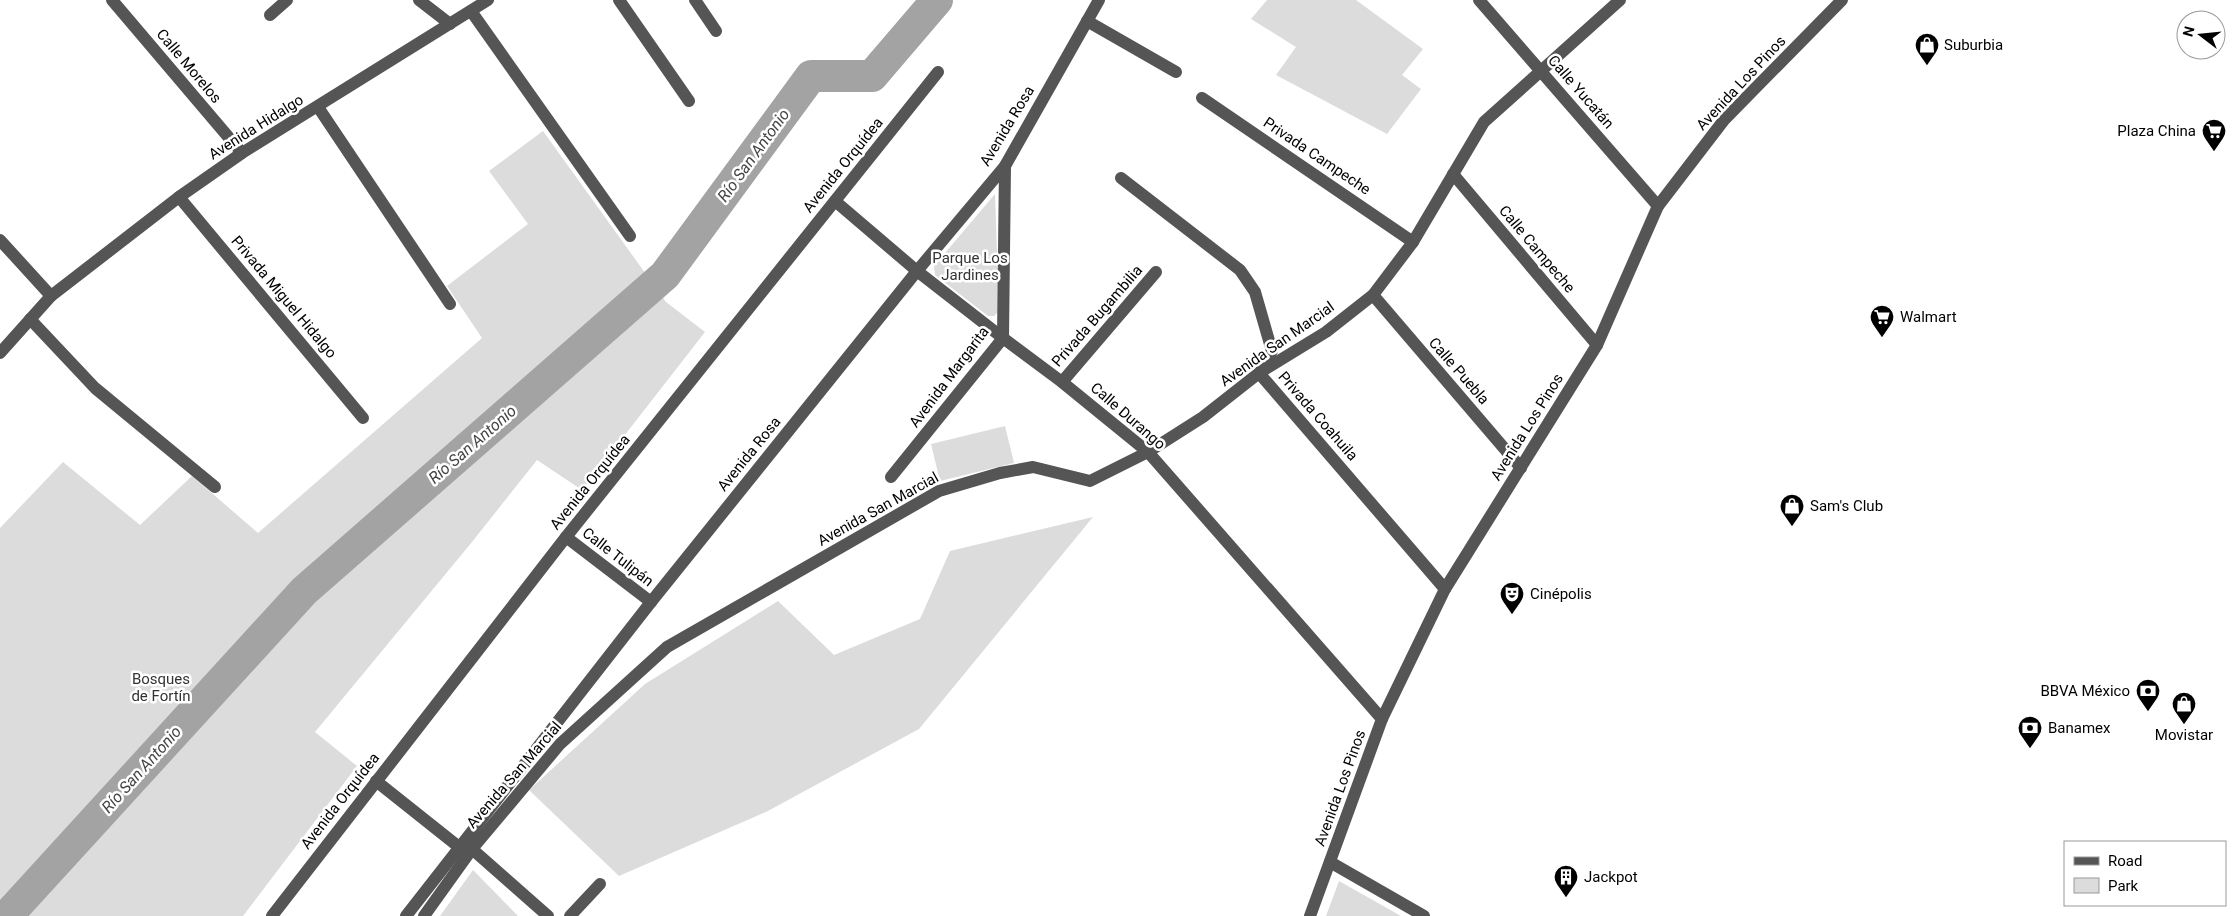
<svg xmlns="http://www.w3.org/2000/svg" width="2236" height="916" font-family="Roboto,sans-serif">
  <rect width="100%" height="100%" fill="#fff"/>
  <!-- green -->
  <g fill="#dcdcdc">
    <polygon points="1267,0 1356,0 1423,49 1402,75 1421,89 1387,134 1276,75 1296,47 1251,19"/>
    <polygon points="543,131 666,302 705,332 582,490 537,460 472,542 315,732 357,766 243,916 0,916 0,528 63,462 140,525 192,476 258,533 482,338 447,286 528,224 489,171"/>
    <polygon points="995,194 999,311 994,316 988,316 935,275 934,266"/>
    <polygon points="1005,426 1014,463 940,481 931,444"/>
    <polygon points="1093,517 919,729 766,812 619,876 529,790 645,684 778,601 834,655 920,619 950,551"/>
    <polygon points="473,870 518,916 440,916"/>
    <polygon points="1339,881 1401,916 1326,916"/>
  </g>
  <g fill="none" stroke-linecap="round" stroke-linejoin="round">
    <!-- river -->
    <polyline stroke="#a3a3a3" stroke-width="32" points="7,916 304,591 665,275 811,76 872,76 937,0"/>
    <!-- minor -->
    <g stroke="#555" stroke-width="12">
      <polyline points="112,0 242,153"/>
      <polyline points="419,0 450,24"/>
      <polyline points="619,0 689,101"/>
      <polyline points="695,0 716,31"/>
      <polyline points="1479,0 1658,206"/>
      <polyline points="471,11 630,236"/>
      <polyline points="270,15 287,0"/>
      <polyline points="1087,21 1176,72"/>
      <polyline points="1202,98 1413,242"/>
      <polyline points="318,107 450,304"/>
      <polyline points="1453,174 1597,345"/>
      <polyline points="1121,178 1240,270 1255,292 1272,351 1259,373 1445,589"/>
      <polyline points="179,197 363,418"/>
      <polyline points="835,201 917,271 1003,338 1062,382 1148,452 1382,719"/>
      <polyline points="0,240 51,296"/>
      <polyline points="1373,295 1521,468"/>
      <polyline points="30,319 95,388 215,487"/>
      <polyline points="0,353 51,296 179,197 242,153 488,0"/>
      <polyline points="1062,382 1156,272"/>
      <polyline points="891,477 1003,338 1005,166"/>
      <polyline points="566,537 651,602"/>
      <polyline points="376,781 459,847"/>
      <polyline points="472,849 548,916"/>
      <polyline points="1330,862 1424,916"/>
      <polyline points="272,916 566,537 938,72"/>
      <polyline points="406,916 651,602 917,271 1005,166 1099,0"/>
      <polyline points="424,916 472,849 560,744 667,647 939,491 1000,473 1033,467 1090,481 1148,452 1203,417 1259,373 1326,332 1373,295 1413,242 1484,122 1620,0"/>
      <polyline points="570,916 600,884"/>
      <polyline points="1310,916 1382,719 1445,589 1597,345 1658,206 1724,120 1842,0"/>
    </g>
  </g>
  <!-- icons -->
  <defs>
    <symbol id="shop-pin" viewBox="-11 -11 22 30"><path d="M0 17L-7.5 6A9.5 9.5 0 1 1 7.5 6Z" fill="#000" stroke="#fff"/><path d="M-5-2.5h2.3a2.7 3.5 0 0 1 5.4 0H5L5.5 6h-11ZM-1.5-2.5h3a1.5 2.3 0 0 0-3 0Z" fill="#fff"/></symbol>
    <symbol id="supermarket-pin" viewBox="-11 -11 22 30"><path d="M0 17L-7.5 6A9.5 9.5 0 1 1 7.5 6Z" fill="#000" stroke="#fff"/><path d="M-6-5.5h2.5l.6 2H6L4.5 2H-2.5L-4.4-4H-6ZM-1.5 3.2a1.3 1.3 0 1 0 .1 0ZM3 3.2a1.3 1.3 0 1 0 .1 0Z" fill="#fff"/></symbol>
    <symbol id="theatre-pin" viewBox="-11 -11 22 30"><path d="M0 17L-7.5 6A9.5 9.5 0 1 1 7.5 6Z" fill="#000" stroke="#fff"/><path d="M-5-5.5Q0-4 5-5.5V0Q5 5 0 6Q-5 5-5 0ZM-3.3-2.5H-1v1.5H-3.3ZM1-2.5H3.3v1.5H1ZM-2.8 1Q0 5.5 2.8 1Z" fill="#fff"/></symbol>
    <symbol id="bank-pin" viewBox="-11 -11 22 30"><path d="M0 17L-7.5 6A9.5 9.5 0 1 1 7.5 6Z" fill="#000" stroke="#fff"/><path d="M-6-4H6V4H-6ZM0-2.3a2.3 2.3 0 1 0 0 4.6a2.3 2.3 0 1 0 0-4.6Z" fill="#fff"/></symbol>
    <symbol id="building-pin" viewBox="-11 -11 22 30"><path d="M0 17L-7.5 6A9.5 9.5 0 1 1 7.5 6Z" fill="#000" stroke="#fff"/><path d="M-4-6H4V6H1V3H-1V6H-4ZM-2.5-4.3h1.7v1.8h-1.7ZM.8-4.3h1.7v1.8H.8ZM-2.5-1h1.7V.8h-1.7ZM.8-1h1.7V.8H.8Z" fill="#fff"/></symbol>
  </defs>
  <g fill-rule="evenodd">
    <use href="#shop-pin" x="1913" y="31" width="28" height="38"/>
    <use href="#supermarket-pin" x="2200" y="117" width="28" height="38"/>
    <use href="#supermarket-pin" x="1868" y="303" width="28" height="38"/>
    <use href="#shop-pin" x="1778" y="492" width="28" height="38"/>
    <use href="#theatre-pin" x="1498" y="580" width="28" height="38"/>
    <use href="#bank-pin" x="2134" y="677" width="28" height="38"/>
    <use href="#shop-pin" x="2170" y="690" width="28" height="38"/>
    <use href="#bank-pin" x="2016" y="714" width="28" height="38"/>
    <use href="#building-pin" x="1552" y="863" width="28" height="38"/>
  </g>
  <g text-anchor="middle" stroke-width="5" stroke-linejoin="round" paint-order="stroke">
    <!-- poi labels -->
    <g font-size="15" fill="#000" stroke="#fff" text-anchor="start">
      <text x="1944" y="50">Suburbia</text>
      <text x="2196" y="136" text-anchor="end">Plaza China</text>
      <text x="1900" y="322">Walmart</text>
      <text x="1810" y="511">Sam's Club</text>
      <text x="1530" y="599">Cinépolis</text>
      <text x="2130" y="696" text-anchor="end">BBVA México</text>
      <text x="2048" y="733">Banamex</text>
      <text x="2184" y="740" text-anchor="middle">Movistar</text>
      <text x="1584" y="882">Jackpot</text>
    </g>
    <!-- street labels -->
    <g font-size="15" fill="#000" stroke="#fff">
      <text transform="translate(189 66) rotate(50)" y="5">Calle Morelos</text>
      <text transform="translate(1741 83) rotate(-47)" y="5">Avenida Los Pinos</text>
      <text transform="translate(1581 92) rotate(49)" y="5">Calle Yucatán</text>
      <text transform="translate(1007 126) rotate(-59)" y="5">Avenida Rosa</text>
      <text transform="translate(256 127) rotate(-32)" y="5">Avenida Hidalgo</text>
      <text transform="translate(1317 156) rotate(34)" y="5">Privada Campeche</text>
      <text transform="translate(843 165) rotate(-51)" y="5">Avenida Orquídea</text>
      <text transform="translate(1537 249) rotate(50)" y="5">Calle Campeche</text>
      <text transform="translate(284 297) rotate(50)" y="5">Privada Miguel Hidalgo</text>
      <text transform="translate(1097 316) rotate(-49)" y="5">Privada Bugambilia</text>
      <text transform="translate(1277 344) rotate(-35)" y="5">Avenida San Marcial</text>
      <text transform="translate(1459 371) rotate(49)" y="5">Calle Puebla</text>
      <text transform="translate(949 377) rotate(-53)" y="5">Avenida Margarita</text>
      <text transform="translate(1128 416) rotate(41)" y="5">Calle Durango</text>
      <text transform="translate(1318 416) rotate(49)" y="5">Privada Coahuila</text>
      <text transform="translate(1527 427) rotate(-58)" y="5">Avenida Los Pinos</text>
      <text transform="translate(749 454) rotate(-51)" y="5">Avenida Rosa</text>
      <text transform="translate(590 482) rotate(-51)" y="5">Avenida Orquídea</text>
      <text transform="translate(878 509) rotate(-29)" y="5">Avenida San Marcial</text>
      <text transform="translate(618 557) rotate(38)" y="5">Calle Tulipán</text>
      <text transform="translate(514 775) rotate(-49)" y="5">Avenida San Marcial</text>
      <text transform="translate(1340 788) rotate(-70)" y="5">Avenida Los Pinos</text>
      <text transform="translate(340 801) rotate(-52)" y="5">Avenida Orquídea</text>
    </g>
    <!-- park labels -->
    <g font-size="15" fill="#333" stroke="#fff">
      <text x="970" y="263">Parque Los<tspan x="970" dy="17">Jardines</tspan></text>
      <text x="161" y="684">Bosques<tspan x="161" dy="17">de Fortín</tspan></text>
    </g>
    <!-- water labels -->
    <g font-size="16" font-style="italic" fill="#444" stroke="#fff">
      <text transform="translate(753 155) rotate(-54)" y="6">Río San Antonio</text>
      <text transform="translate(472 444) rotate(-41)" y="6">Río San Antonio</text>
      <text transform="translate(141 769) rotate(-48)" y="6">Río San Antonio</text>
    </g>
  </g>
  <!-- legend -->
  <rect x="2064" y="841" width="162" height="65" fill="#ffffff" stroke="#999999"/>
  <rect x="2074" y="857" width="25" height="8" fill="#555555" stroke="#999999"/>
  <text x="2108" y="866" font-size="15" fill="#000000">Road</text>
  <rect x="2074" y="878" width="25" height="15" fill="#dcdcdc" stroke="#999999"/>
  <text x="2108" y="891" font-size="15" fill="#000000">Park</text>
  <!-- north arrow -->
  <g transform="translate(2201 35) rotate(286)"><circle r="24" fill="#ffffff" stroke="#999999"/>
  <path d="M0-4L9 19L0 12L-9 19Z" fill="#000000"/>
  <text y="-8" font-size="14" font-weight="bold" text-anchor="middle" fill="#000000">N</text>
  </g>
</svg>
